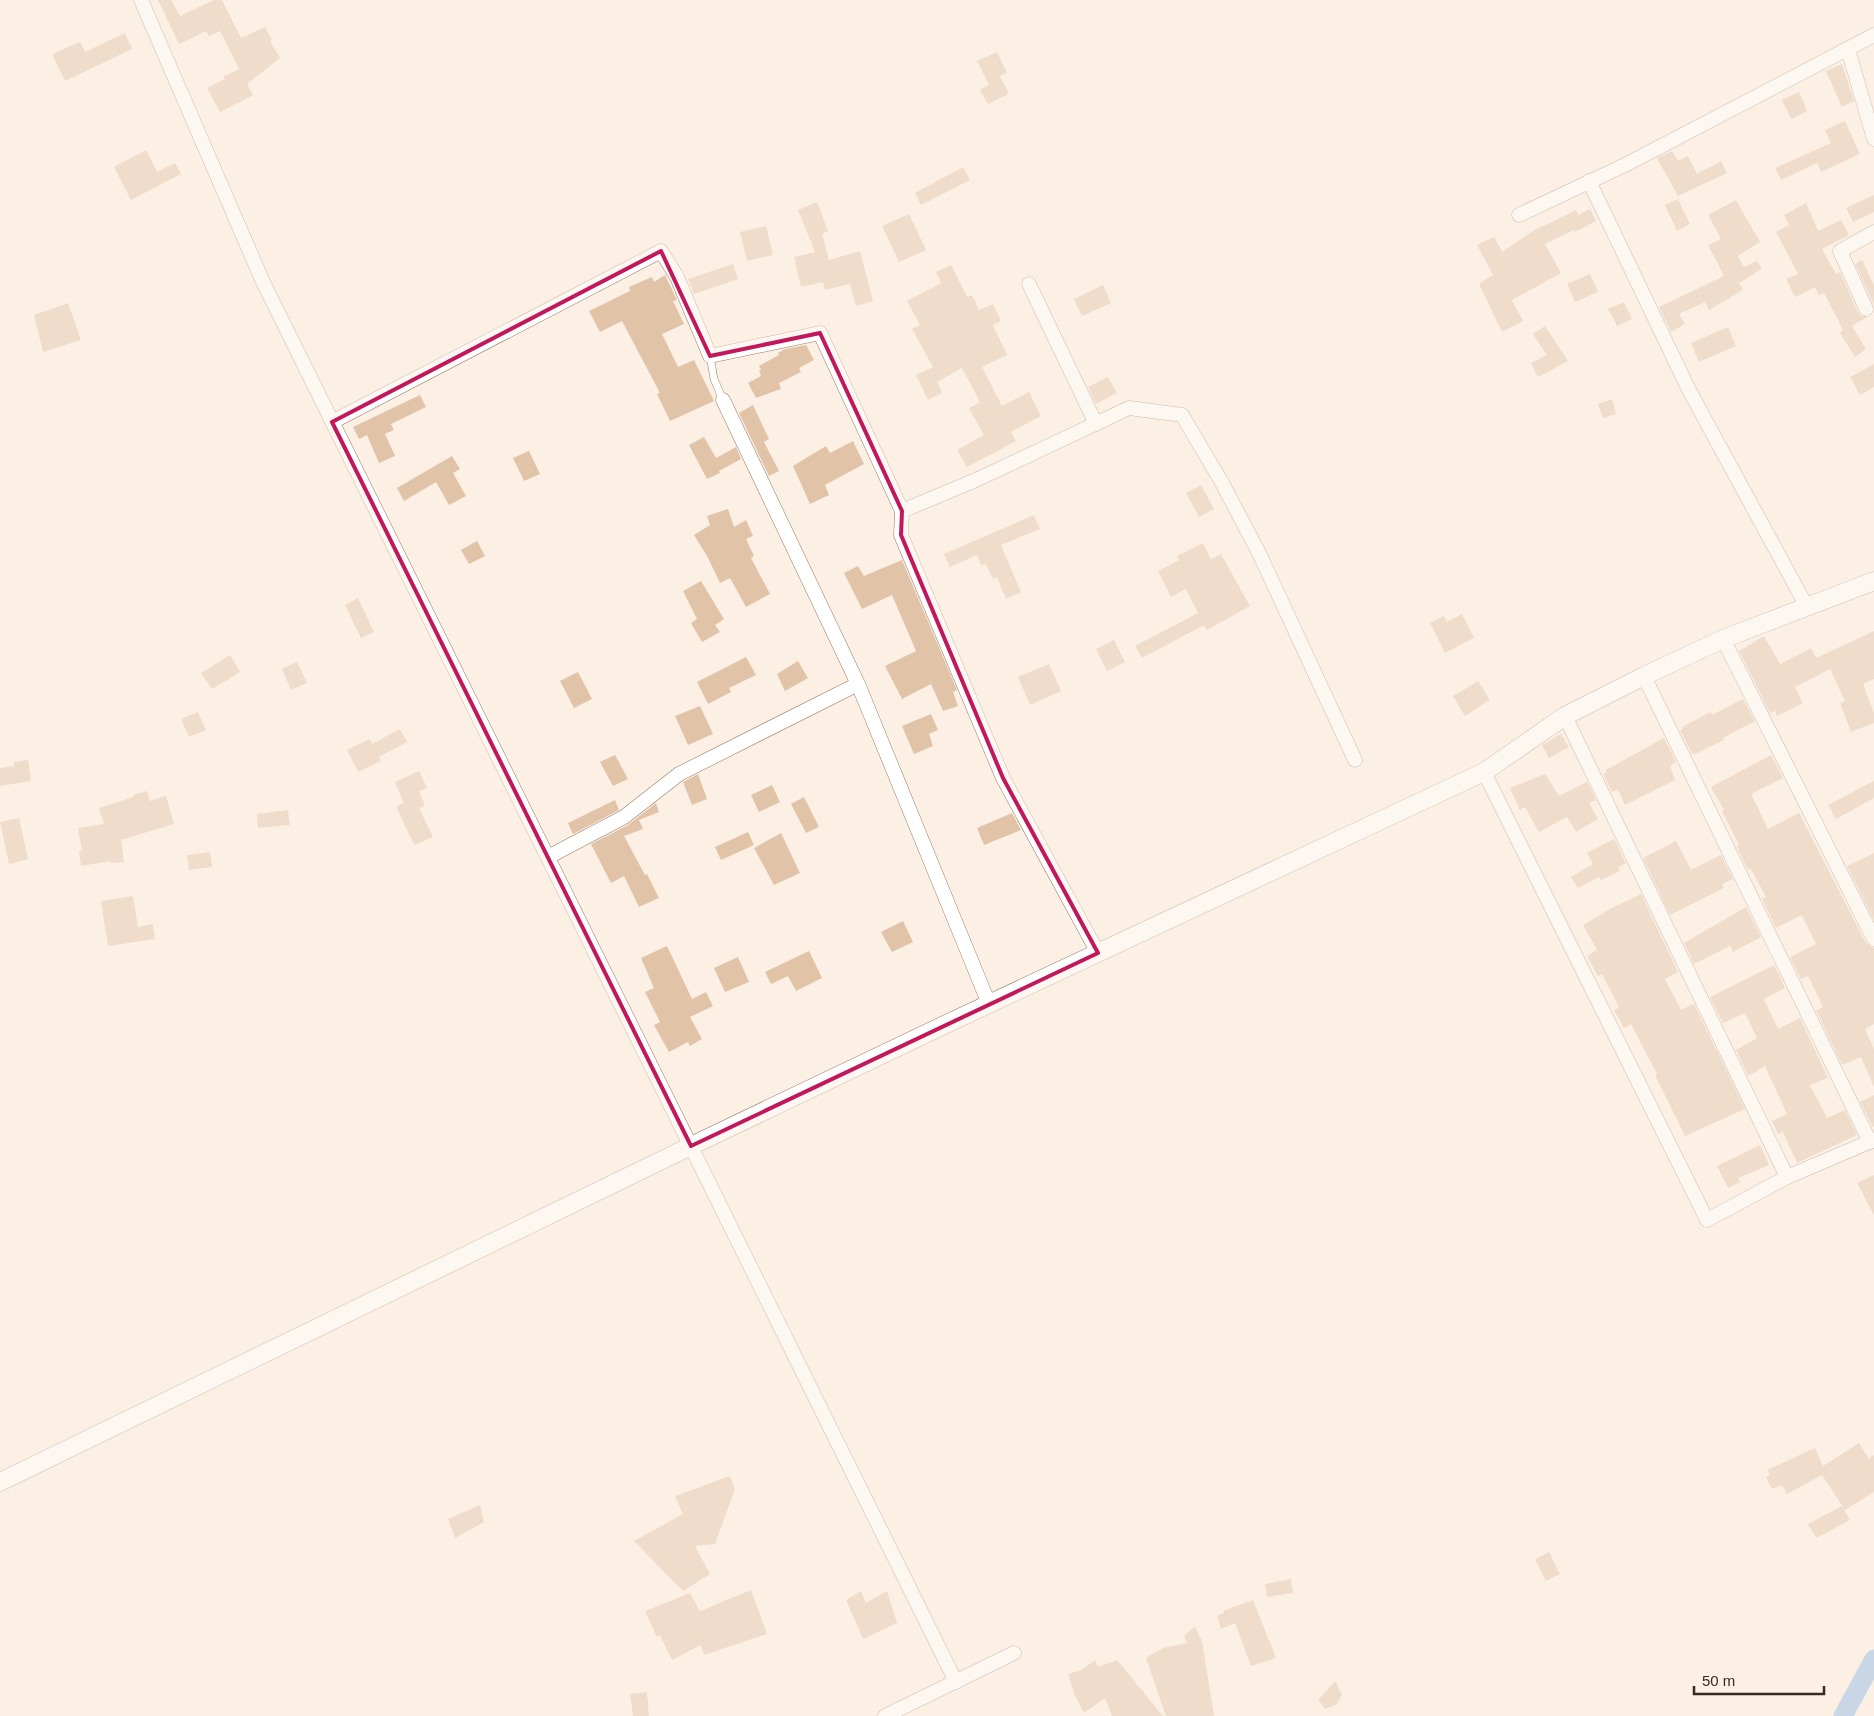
<svg xmlns="http://www.w3.org/2000/svg" width="1874" height="1716" font-family="Helvetica,sans-serif">
  <rect width="100%" height="100%" fill="#fcf0e5"/>
  <g fill="none" stroke-linecap="round" stroke-linejoin="round">
    <!-- canal -->
    <polyline stroke="#8ab7e4" stroke-width="19" points="1843,1716 1874,1659"/>
  </g>
  <!-- building -->
  <g fill="#e1c3a8">
    <polygon points="158,0 171,0 180,16 214,0 222,0 241,38 265,27 272,40 270,41 280,58 247,84 253,95 220,112 207,88 225,79 223,77 239,69 220,31 209,36 206,31 179,44"/>
    <polygon points="125,33 132,49 65,81 52,54 80,42 85,52"/>
    <polygon points="997,52 1007,73 1000,76 1009,94 988,104 980,90 989,85 977,61"/>
    <polygon points="1842,64 1854,101 1842,107 1826,71"/>
    <polygon points="1799,92 1807,111 1791,119 1782,100"/>
    <polygon points="1845,121 1860,154 1821,172 1817,163 1781,180 1775,168 1831,143 1825,130"/>
    <polygon points="146,150 157,172 175,163 181,174 131,200 114,167"/>
    <polygon points="1672,151 1678,161 1688,156 1697,174 1721,161 1727,173 1678,196 1657,158"/>
    <polygon points="963,167 970,180 921,205 915,193"/>
    <polygon points="1874,195 1874,212 1853,222 1846,208"/>
    <polygon points="1678,199 1690,224 1677,231 1665,205"/>
    <polygon points="1736,200 1760,242 1739,255 1738,257 1744,267 1757,261 1762,269 1739,283 1743,290 1709,310 1705,302 1679,314 1685,324 1671,332 1659,307 1724,276 1708,245 1721,239 1708,215"/>
    <polygon points="817,202 828,231 822,234 829,260 860,251 873,301 856,306 850,284 825,290 823,282 801,287 794,257 815,252 798,210"/>
    <polygon points="1806,203 1818,231 1841,220 1849,235 1822,249 1836,274 1840,272 1858,313 1861,316 1867,317 1852,326 1866,349 1855,357 1840,333 1843,330 1824,293 1819,295 1815,287 1795,297 1786,279 1798,274 1776,232 1789,225 1784,215"/>
    <polygon points="1590,209 1596,221 1575,232 1574,230 1545,244 1561,273 1512,300 1523,321 1502,332 1479,284 1493,275 1477,245 1494,237 1502,252 1533,231 1576,210 1578,215"/>
    <polygon points="909,214 926,250 899,262 882,226"/>
    <polygon points="766,226 773,255 747,261 740,232"/>
    <polygon points="1862,260 1874,285 1874,305 1855,264"/>
    <polygon points="733,264 738,279 694,294 688,279"/>
    <polygon points="951,265 967,297 972,295 979,310 993,304 1001,321 993,325 1007,355 982,367 1002,406 1029,392 1041,416 1011,432 1016,441 967,467 957,450 984,435 969,408 980,402 962,368 937,382 942,393 928,400 916,375 933,367 912,329 920,325 907,301 941,283 936,272"/>
    <polygon points="1590,274 1598,292 1575,302 1567,284"/>
    <polygon points="665,275 677,300 673,301 684,324 662,334 678,367 694,360 714,401 670,421 657,394 660,393 622,321 600,332 589,311 630,291 629,287 652,277 654,282"/>
    <polygon points="1103,285 1111,303 1082,316 1074,299"/>
    <polygon points="1624,302 1632,319 1617,326 1608,309"/>
    <polygon points="68,303 81,340 43,352 34,315"/>
    <polygon points="1545,326 1568,361 1538,377 1531,363 1547,355 1533,334"/>
    <polygon points="1728,327 1736,346 1699,362 1691,343"/>
    <polygon points="806,345 814,360 799,368 801,372 779,383 781,389 756,398 748,383 761,376 759,370 761,370 759,366 779,355 778,353 785,349"/>
    <polygon points="1874,364 1874,387 1860,395 1850,377"/>
    <polygon points="1108,377 1117,393 1096,404 1088,387"/>
    <polygon points="420,395 426,407 391,424 394,430 385,434 395,456 379,463 367,435 359,439 353,427"/>
    <polygon points="1612,399 1616,414 1603,418 1598,404"/>
    <polygon points="753,405 769,439 764,442 779,471 769,476 739,413"/>
    <polygon points="704,437 716,458 736,447 741,459 719,471 720,473 707,479 689,445"/>
    <polygon points="853,441 864,464 825,485 829,495 810,504 793,466 826,446 830,453"/>
    <polygon points="529,451 540,474 524,481 513,458"/>
    <polygon points="452,456 460,469 453,473 466,496 449,505 436,482 404,501 397,488"/>
    <polygon points="1201,485 1214,509 1199,517 1186,493"/>
    <polygon points="728,509 734,527 746,520 753,536 746,539 754,556 751,558 770,594 746,607 730,578 720,583 707,556 694,535 710,525 707,516"/>
    <polygon points="1034,515 1040,529 1001,545 1021,592 1006,599 997,577 993,579 986,564 981,565 977,555 950,567 944,554"/>
    <polygon points="477,541 485,556 469,564 461,550"/>
    <polygon points="1203,543 1211,559 1221,554 1250,606 1207,630 1204,625 1142,658 1135,646 1198,613 1186,589 1171,597 1158,571 1179,560 1177,556"/>
    <polygon points="902,560 957,690 953,692 958,706 943,711 931,684 902,699 885,666 916,651 892,595 862,609 844,573 858,566 864,576"/>
    <polygon points="701,581 724,619 715,625 720,632 702,642 691,623 697,619 683,591"/>
    <polygon points="358,598 374,632 361,638 345,605"/>
    <polygon points="1462,614 1474,638 1445,653 1430,623 1444,616 1447,622"/>
    <polygon points="1874,631 1874,679 1863,684 1874,713 1874,723 1851,732 1840,703 1845,701 1830,669 1795,687 1803,703 1777,716 1775,711 1770,713 1739,651 1764,636 1780,664 1811,648 1816,658"/>
    <polygon points="1114,640 1125,662 1107,671 1096,649"/>
    <polygon points="230,655 240,672 212,689 201,673"/>
    <polygon points="746,657 756,675 729,688 731,692 708,704 697,682"/>
    <polygon points="798,661 808,678 785,691 777,674"/>
    <polygon points="297,662 307,683 291,690 282,669"/>
    <polygon points="1049,664 1061,691 1030,705 1018,677"/>
    <polygon points="578,672 592,699 574,708 560,681"/>
    <polygon points="1478,681 1490,700 1465,716 1453,696"/>
    <polygon points="1743,699 1755,721 1723,738 1724,740 1695,754 1695,753 1692,754 1680,730 1683,729 1682,727 1711,712 1712,715"/>
    <polygon points="700,706 713,734 688,745 675,716"/>
    <polygon points="198,712 206,730 189,737 181,719"/>
    <polygon points="931,714 938,730 929,734 933,746 914,754 902,726"/>
    <polygon points="400,729 407,742 379,757 381,761 358,772 347,750 370,739 372,744"/>
    <polygon points="1561,734 1569,747 1549,758 1542,745"/>
    <polygon points="1664,738 1676,762 1670,766 1675,780 1625,805 1619,792 1617,790 1612,792 1603,774 1607,772 1606,770"/>
    <polygon points="615,755 628,779 613,786 600,762"/>
    <polygon points="1771,755 1783,778 1751,794 1768,829 1799,813 1866,943 1874,948 1874,1024 1865,1029 1874,1049 1874,1087 1861,1057 1842,1065 1816,1010 1823,1007 1808,976 1801,979 1790,957 1816,944 1802,915 1776,928 1762,899 1766,897 1751,869 1748,870 1737,847 1738,846 1738,843 1722,811 1724,810 1711,787"/>
    <polygon points="28,760 31,781 0,786 0,768 14,766 14,762"/>
    <polygon points="419,771 427,788 419,791 425,806 419,808 433,837 414,845 396,806 404,803 395,782"/>
    <polygon points="698,774 707,799 692,805 683,782"/>
    <polygon points="1545,774 1559,796 1587,782 1596,800 1589,803 1598,819 1576,832 1567,817 1539,832 1525,807 1520,810 1510,788"/>
    <polygon points="1874,781 1874,798 1836,819 1828,805"/>
    <polygon points="772,785 780,802 759,812 751,795"/>
    <polygon points="147,791 150,801 166,796 174,824 121,840 124,862 111,863 111,861 81,866 79,851 82,851 78,828 104,824 99,808 133,797 133,795"/>
    <polygon points="804,797 819,827 806,833 791,804"/>
    <polygon points="615,800 619,810 573,834 568,823"/>
    <polygon points="656,803 659,812 639,820 643,829 624,836 645,875 647,874 659,898 639,907 624,876 611,883 591,844 628,825"/>
    <polygon points="288,810 290,825 258,828 257,814"/>
    <polygon points="1012,813 1021,830 984,845 977,828"/>
    <polygon points="19,818 28,859 9,864 0,822"/>
    <polygon points="748,832 754,845 721,860 715,847"/>
    <polygon points="781,833 800,873 774,885 754,848"/>
    <polygon points="1614,839 1626,863 1618,867 1620,871 1601,880 1599,877 1578,888 1571,877 1593,864 1587,853"/>
    <polygon points="1676,841 1691,870 1721,855 1733,879 1722,884 1724,888 1670,915 1643,858"/>
    <polygon points="210,852 212,867 189,870 187,855"/>
    <polygon points="1874,853 1874,920 1847,866"/>
    <polygon points="1641,894 1678,972 1665,979 1681,1010 1694,1004 1745,1109 1685,1136 1655,1075 1657,1074 1631,1024 1624,1028 1614,1010 1619,1007 1602,974 1598,976 1587,956 1597,950 1583,925 1612,908"/>
    <polygon points="133,896 138,927 153,924 155,939 108,946 101,901"/>
    <polygon points="1746,907 1761,937 1733,952 1730,946 1694,964 1684,943"/>
    <polygon points="903,921 913,942 892,952 881,932"/>
    <polygon points="667,946 692,999 706,992 713,1006 690,1017 702,1039 690,1046 688,1042 669,1052 654,1025 660,1022 645,992 654,988 641,958"/>
    <polygon points="809,951 822,978 796,991 788,976 771,984 765,972"/>
    <polygon points="738,957 749,982 725,992 714,968"/>
    <polygon points="1774,965 1785,988 1764,999 1778,1029 1800,1018 1828,1078 1810,1085 1827,1118 1845,1110 1857,1135 1797,1163 1783,1132 1778,1134 1772,1121 1787,1114 1765,1066 1748,1076 1736,1050 1757,1038 1745,1013 1723,1023 1710,997"/>
    <polygon points="1874,1095 1874,1126 1873,1127 1860,1102"/>
    <polygon points="1760,1145 1769,1165 1738,1178 1740,1182 1728,1188 1717,1166"/>
    <polygon points="1874,1175 1874,1215 1857,1183"/>
    <polygon points="1859,1443 1869,1459 1874,1455 1874,1492 1845,1510 1822,1475 1787,1494 1782,1485 1772,1489 1766,1477 1770,1475 1767,1470 1815,1448 1823,1466"/>
    <polygon points="730,1476 735,1489 715,1544 695,1546 710,1574 683,1591 634,1541 683,1514 675,1496"/>
    <polygon points="480,1505 484,1522 455,1538 448,1519"/>
    <polygon points="1842,1506 1850,1520 1816,1538 1808,1524"/>
    <polygon points="1549,1552 1560,1574 1546,1581 1535,1559"/>
    <polygon points="1291,1579 1293,1593 1267,1597 1265,1584"/>
    <polygon points="751,1590 767,1634 704,1655 701,1645 672,1660 660,1635 657,1637 645,1611 690,1593 700,1611"/>
    <polygon points="861,1591 866,1603 887,1591 897,1623 863,1639 846,1600"/>
    <polygon points="1253,1600 1276,1658 1251,1666 1235,1623 1221,1629 1217,1616 1224,1613 1223,1611"/>
    <polygon points="1195,1627 1202,1641 1214,1716 1166,1716 1146,1658 1163,1648 1187,1643 1184,1635"/>
    <polygon points="1095,1660 1098,1667 1117,1660 1163,1716 1112,1716 1105,1698 1084,1713 1075,1696 1068,1674 1082,1670"/>
    <polygon points="1335,1681 1342,1695 1337,1704 1325,1709 1318,1700"/>
    <polygon points="647,1692 649,1716 633,1716 630,1694"/>
  </g>
  <g fill="none" stroke-linecap="round" stroke-linejoin="round">
    <defs>
      <polyline id="service" points="710,356 714,379 723,400"/>
      <g id="minor">
        <polyline points="141,0 263,282 956,1682"/>
        <polyline points="1848,49 1874,139"/>
        <polyline points="1589,181 1689,390 1807,607"/>
        <polyline points="1519,215 1627,164 1874,35"/>
        <polyline points="1029,284 1096,424"/>
        <polyline points="1866,309 1840,251 1874,232"/>
        <polyline points="723,400 858,684 989,1004"/>
        <polyline points="332,422 661,251 677,277 710,356 820,333 902,511 901,535 1003,778 1098,953"/>
        <polyline points="902,511 976,480 1129,408 1182,415 1221,481 1259,553 1355,760"/>
        <polyline points="1723,639 1874,939"/>
        <polyline points="1644,676 1870,1142"/>
        <polyline points="1565,716 1787,1177"/>
        <polyline points="1484,772 1707,1220 1787,1177 1874,1140"/>
        <polyline points="548,857 624,817 679,774 858,684"/>
        <polyline points="885,1716 1014,1653"/>
      </g>
      <polyline id="tertiary" points="0,1482 691,1146 959,1018 1484,772 1565,716 1644,676 1723,639 1874,581"/>
    </defs>
    <!-- service casing -->
    <use href="#service" stroke="#977b62" stroke-width="8"/>
    <!-- minor casing -->
    <use href="#minor" stroke="#977b62" stroke-width="15"/>
    <!-- tertiary casing -->
    <use href="#tertiary" stroke="#977b62" stroke-width="19"/>
    <!-- service -->
    <use href="#service" stroke="#fff" stroke-width="7"/>
    <!-- minor -->
    <use href="#minor" stroke="#fff" stroke-width="14"/>
    <!-- tertiary -->
    <use href="#tertiary" stroke="#fff" stroke-width="18"/>
  </g>
  <!-- marked area -->
  <path d="M0 0H1874V1716H0ZM661 251 710 356 820 333 902 511 901 535 1003 778 1098 953 691 1146 332 422Z" fill="#fcf0e5" fill-opacity=".55" fill-rule="evenodd"/>
  <path fill="none" stroke="#c2185b" stroke-width="4" stroke-linejoin="round" d="M661 251 710 356 820 333 902 511 901 535 1003 778 1098 953 691 1146 332 422Z"/>
  <!-- scale -->
  <path d="M1694 1686v8h130v-8" fill="none" stroke="#362b20" stroke-width="2.5"/>
  <text x="1702" y="1686" font-size="15" fill="#362b20" stroke="#fcf0e5" stroke-width="4" paint-order="stroke">50 m</text>
</svg>
